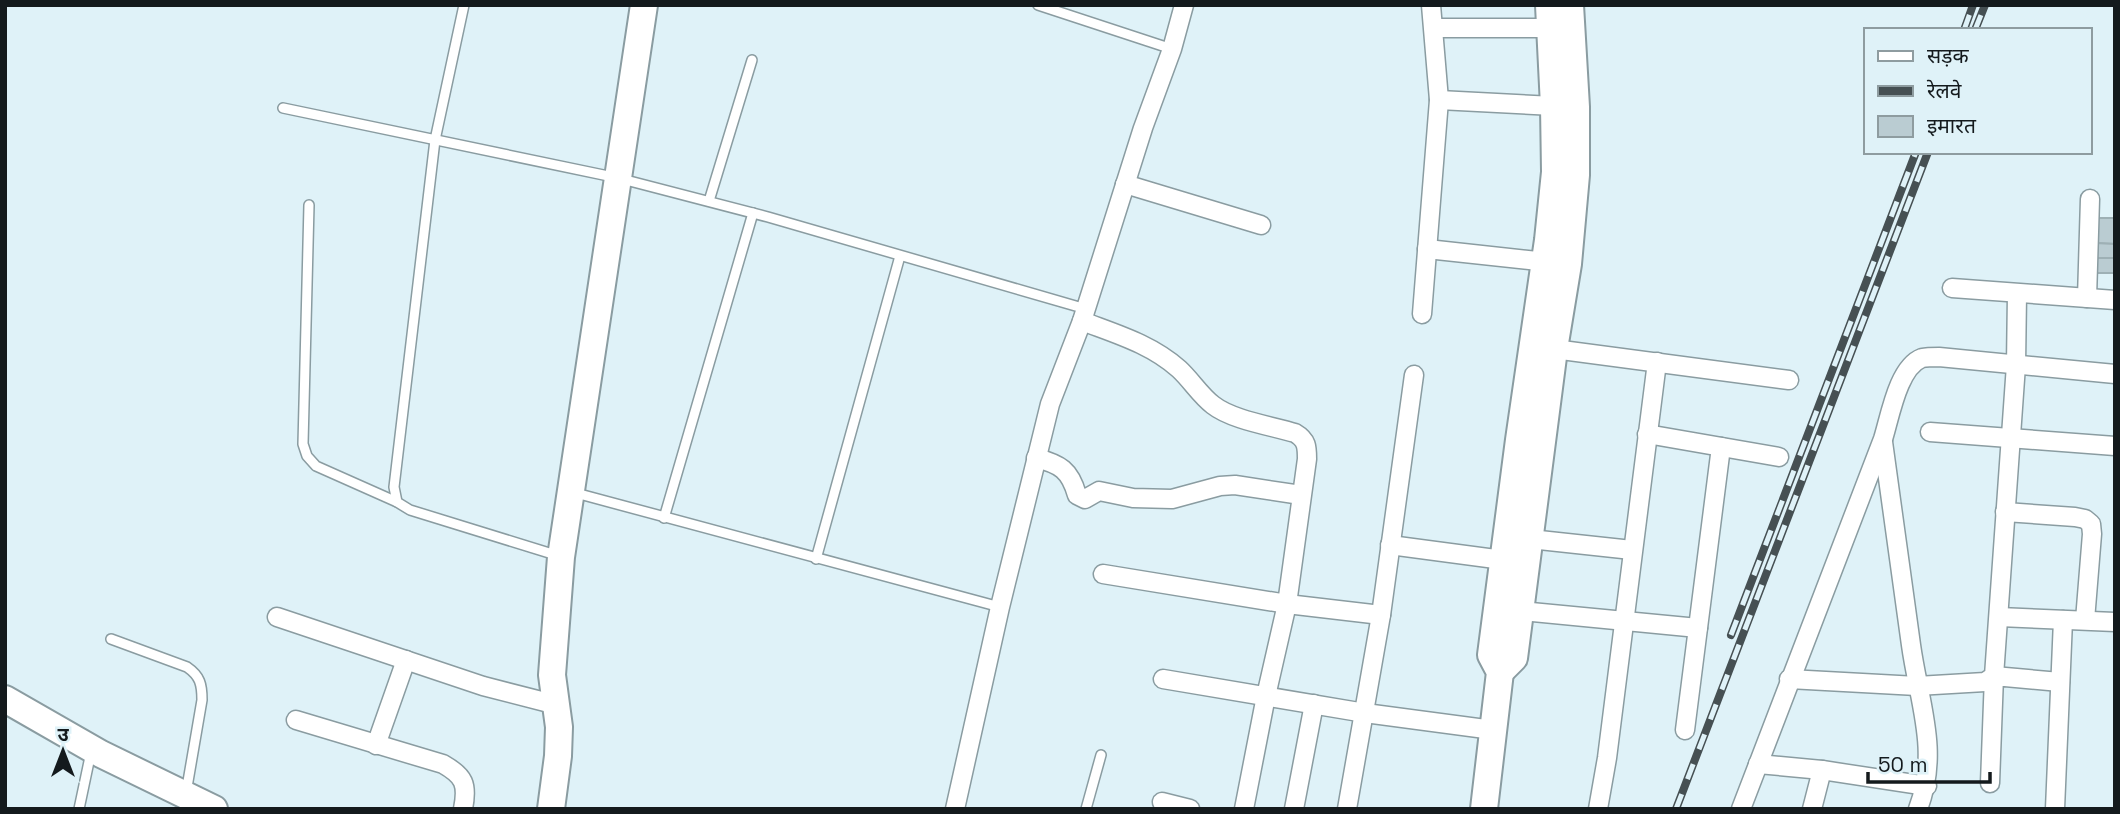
<svg xmlns="http://www.w3.org/2000/svg" width="2120" height="814" font-family="'Space Grotesk','Noto Sans Devanagari',sans-serif">
  <rect width="100%" height="100%" fill="#dff2f8"/>
  <!-- building -->
  <g fill="#baccd2" stroke="#9eb0b5" stroke-width="2">
    <polygon points="2095,218 2115,218 2115,244 2095,243"/>
    <polygon points="2095,243 2115,244 2115,258 2094,258"/>
    <rect x="2094" y="258" width="21" height="15"/>
  </g>
  <g fill="none" stroke-linecap="round" stroke-linejoin="round">
    <defs>
      <g id="lane">
        <polyline points="464,5 435,140 394,487 397,502 410,510 559,556"/>
        <polyline points="1038,5 1172,49"/>
        <polyline points="283,108 618,178 768,217 1086,309"/>
        <polyline points="709,201 752,60"/>
        <polyline points="309,205 303,444 307,456 316,466 397,502"/>
        <polyline points="572,492 1000,607"/>
        <polyline points="664,518 753,213"/>
        <polyline points="816,559 900,256"/>
        <path d="M111 639 187 667C200 676 202 684 202 700L186 793"/>
        <polyline points="79,809 91,752"/>
        <polyline points="1086,809 1101,755"/>
      </g>
      <g id="street">
        <polyline points="1434,28 1551,28"/>
        <polyline points="1439,100 1554,106"/>
        <polyline points="1125,184 1261,225"/>
        <polyline points="1427,249 1556,263"/>
        <polyline points="1952,288 2115,300"/>
        <polyline points="2087,298 2090,199"/>
        <polyline points="1422,314 1439,100 1431,5"/>
        <path d="M1082 321C1116 334 1151 344 1179 369 1191 380 1200 395 1213 405 1232 420 1272 426 1295 433 1307 440 1307 447 1307 459L1287 604 1266 696 1244 809"/>
        <polyline points="1554,349 1789,380"/>
        <polyline points="1930,432 2115,446"/>
        <polyline points="1647,434 1779,457"/>
        <path d="M1883 442C1892 510 1902 577 1911 645 1919 703 1940 751 1918 809"/>
        <path d="M1036 458C1060 464 1070 470 1077 495L1085 499 1099 491 1133 498 1172 499 1220 486 1235 485 1301 495"/>
        <polyline points="2005,512 2075,517 2085,519 2091,524 2092,534 2085,620"/>
        <polyline points="1530,539 1632,550"/>
        <polyline points="1390,545 1503,560"/>
        <polyline points="1103,574 1287,604 1381,615"/>
        <polyline points="1511,610 1698,628"/>
        <polyline points="277,617 483,686 557,705"/>
        <polyline points="1999,617 2115,622"/>
        <polyline points="1163,679 1365,713 1493,730"/>
        <polyline points="1789,679 1917,686 1985,682 1994,676 2016,365 2017,294"/>
        <path d="M296 720 443 764C464 776 468 784 463 809"/>
        <polyline points="1685,730 1721,447"/>
        <polyline points="376,745 406,660"/>
        <polyline points="1758,764 1822,770 1927,786"/>
        <polyline points="1990,783 1994,676 2060,682"/>
        <polyline points="1162,802 1190,809"/>
        <polyline points="955,809 1000,607 1050,404 1082,321 1143,128 1172,49 1184,5"/>
        <polyline points="1294,809 1314,704"/>
        <polyline points="1347,809 1381,615 1414,375"/>
        <polyline points="1598,809 1607,758 1657,362"/>
        <path d="M1741 809 1883 439C1890 417 1898 367 1922 358 1927 357 1934 357 1939 357L2115 374"/>
        <polyline points="1812,809 1822,770"/>
        <polyline points="2055,809 2063,620"/>
      </g>
      <g id="secondary">
        <polyline points="1500,672 1514,658 1554,349 1568,264 1576,175 1576,107 1570,5"/>
        <polyline points="5,699 101,754 214,809"/>
        <polyline points="551,809 558,756 559,727 552,675 561,557 644,5"/>
        <polyline points="1484,809 1500,672 1491,655 1519,440 1548,240 1555,172 1554,106 1549,5"/>
      </g>
    </defs>
    <!-- lane casing -->
    <use href="#lane" stroke="#8a9ca1" stroke-width="12"/>
    <!-- street casing -->
    <use href="#street" stroke="#8a9ca1" stroke-width="21"/>
    <!-- secondary casing -->
    <use href="#secondary" stroke="#8a9ca1" stroke-width="30"/>
    <!-- lane -->
    <use href="#lane" stroke="#fff" stroke-width="9"/>
    <!-- street -->
    <use href="#street" stroke="#fff" stroke-width="18"/>
    <!-- secondary -->
    <use href="#secondary" stroke="#fff" stroke-width="26"/>
    <defs>
      <g id="rail">
        <polyline points="1964,30 1973,5"/>
        <polyline points="1975,30 1985,5"/>
        <polyline points="1731,635 1916,152"/>
        <polyline points="1676,809 1928,152"/>
      </g>
    </defs>
    <!-- rail casing -->
    <use href="#rail" stroke="#465053" stroke-width="8"/>
    <!-- rail -->
    <use href="#rail" stroke="#dff2f8" stroke-width="5" stroke-dasharray="16" stroke-linecap="butt"/>
  </g>
  <!-- border -->
  <rect width="2120" height="814" fill="none" stroke="#141a1d" stroke-width="14"/>
  <!-- legend -->
  <rect x="1864" y="28" width="228" height="126" fill="#dff2f8" stroke="#8e9ca0" stroke-width="2"/>
  <rect x="1878" y="51" width="35" height="10" fill="#ffffff" stroke="#8e9ca0" stroke-width="2"/>
  <text x="1927" y="63" font-size="21" fill="#141a1d">सड़क</text>
  <rect x="1878" y="86" width="35" height="10" fill="#465053" stroke="#8e9ca0" stroke-width="2"/>
  <text x="1927" y="98" font-size="21" fill="#141a1d">रेलवे</text>
  <rect x="1878" y="116" width="35" height="21" fill="#baccd2" stroke="#8e9ca0" stroke-width="2"/>
  <text x="1927" y="133" font-size="21" fill="#141a1d">इमारत</text>
  <!-- north arrow -->
  <g transform="translate(63 751)" stroke="#dff2f8" stroke-width="5" paint-order="stroke">
  <path d="M0-5L12 26L0 18L-12 26Z" fill="#141a1d"/>
  <text y="-10" font-size="19" font-weight="bold" text-anchor="middle" fill="#141a1d">उ</text>
  </g>
  <!-- scale -->
  <path d="M1868 772v10h122v-10" fill="none" stroke="#141a1d" stroke-width="3.5"/>
  <text x="1878" y="772" font-size="21" fill="#141a1d" stroke="#dff2f8" stroke-width="5" paint-order="stroke">50 m</text>
</svg>
